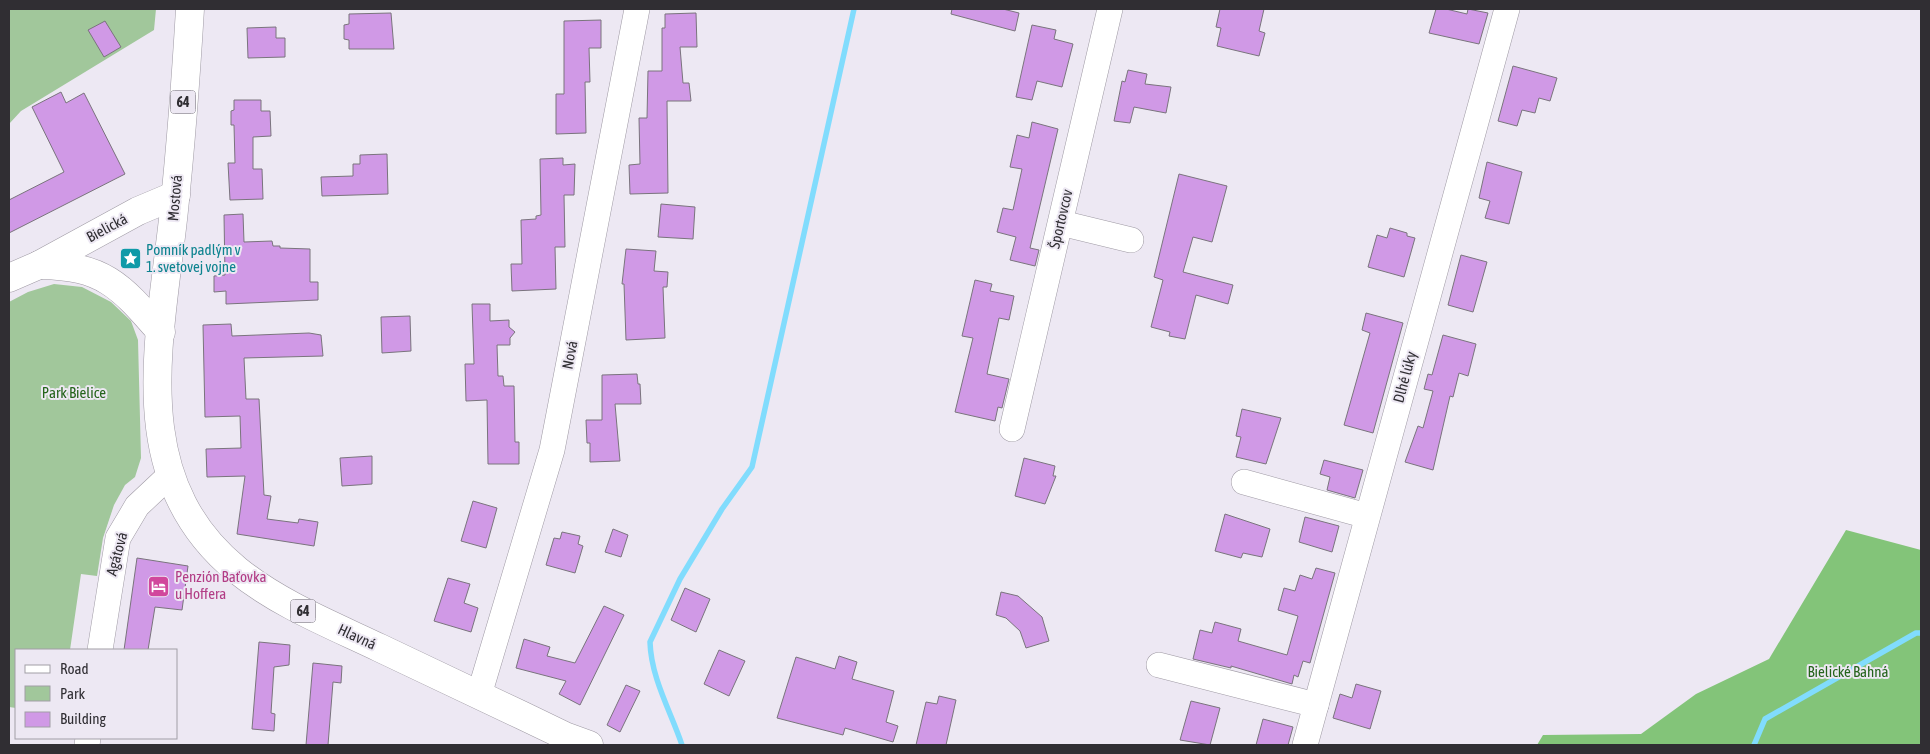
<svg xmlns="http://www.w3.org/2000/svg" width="1930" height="754" font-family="'Asap Condensed',sans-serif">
  <rect width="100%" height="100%" fill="#ede8f3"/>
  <!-- green -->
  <g fill="#a1c79b">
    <polygon points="9,9 156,9 154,30 21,111 9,124"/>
    <polygon points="54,284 82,287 111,302 131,321 138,340 141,458 135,477 125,485 114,505 103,538 97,576 81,574 70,650 16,650 16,708 9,707 9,302 28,292"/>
  </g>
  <!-- forest -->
  <polygon fill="#83c479" points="1846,530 1921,550 1921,745 1537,745 1543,735 1641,734 1696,694 1769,659"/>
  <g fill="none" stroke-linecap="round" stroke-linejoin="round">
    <!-- stream -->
    <g stroke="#81dcfd" stroke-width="5.5">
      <path d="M682 745C671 712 651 678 650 642L680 579 722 509 752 467 854 9"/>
      <polyline points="1754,745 1765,719 1916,633 1921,633"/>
    </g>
  </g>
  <!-- building -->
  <g fill="#d099e6" stroke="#7a747d">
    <polygon points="952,9 1003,9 1019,13 1015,31 951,14"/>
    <polygon points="1220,9 1264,9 1259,31 1265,33 1259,56 1217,46 1221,28 1216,27"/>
    <polygon points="1436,9 1446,9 1467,14 1468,9 1488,13 1479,44 1429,33"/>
    <polygon points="391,13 394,49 349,49 349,40 344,39 344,25 349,24 349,14"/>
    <polygon points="696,13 697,47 680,47 683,83 689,83 691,101 667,101 668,193 630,194 629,165 640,164 639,118 647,118 648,71 662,71 662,28 665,28 665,14"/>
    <polygon points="601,20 601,48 589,48 590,82 585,82 586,133 556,134 556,94 564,94 564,21"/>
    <polygon points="105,21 121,47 104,57 88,30"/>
    <polygon points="1032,25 1056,30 1054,39 1073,44 1062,87 1037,81 1032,100 1016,97"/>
    <polygon points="276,27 276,38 285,38 285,57 248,58 247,28"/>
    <polygon points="1513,66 1557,78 1550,101 1539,98 1535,113 1522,110 1517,126 1498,121"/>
    <polygon points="1128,70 1147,74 1145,84 1171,87 1166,113 1134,107 1130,123 1114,121 1122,81 1125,82"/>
    <polygon points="61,92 66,103 84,93 125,174 9,233 9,200 64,172 32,107"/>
    <polygon points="234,100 261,100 261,111 270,111 271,136 253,137 253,169 262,169 263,199 230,200 228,163 235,163 234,125 231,125 231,111 234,110"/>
    <polygon points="1032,122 1058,129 1030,248 1039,250 1035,266 1010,260 1016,237 997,232 1003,208 1013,210 1022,169 1010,167 1017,135 1029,138"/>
    <polygon points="387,154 388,194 322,196 321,177 353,176 353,164 360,164 360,155"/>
    <polygon points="563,158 563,165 575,164 574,195 564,195 565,247 555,247 556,289 512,291 511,264 522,264 521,220 536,219 536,216 541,215 540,159"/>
    <polygon points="1487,162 1522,172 1509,224 1485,218 1490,201 1479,198"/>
    <polygon points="1179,174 1227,186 1212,242 1193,237 1183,272 1233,285 1228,304 1196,295 1185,339 1169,336 1170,332 1151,327 1163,280 1154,277"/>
    <polygon points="661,204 695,207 693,239 658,237"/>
    <polygon points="243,214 244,242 272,241 273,246 280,246 280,248 310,249 310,282 318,282 318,300 226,304 226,291 214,292 214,276 225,275 224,215"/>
    <polygon points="1390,228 1407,233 1407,236 1415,238 1404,277 1368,267 1377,235 1387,238"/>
    <polygon points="626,249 656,251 654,271 668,272 667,287 663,287 665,338 626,340 624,284 622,284"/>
    <polygon points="1461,255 1487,262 1473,312 1448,305"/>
    <polygon points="975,280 992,284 990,291 1014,296 1009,320 999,318 988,369 987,374 1009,379 1002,408 998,407 995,421 955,412 973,338 962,336"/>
    <polygon points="472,304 490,304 490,321 509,320 509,327 515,332 510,338 510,345 497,345 498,376 503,376 504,386 514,386 515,442 519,442 519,464 488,464 487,400 466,401 465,364 474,364"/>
    <polygon points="1366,313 1403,323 1373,433 1344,425 1370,333 1362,330"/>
    <polygon points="410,316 411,351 382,353 381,317"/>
    <polygon points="231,324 232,336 309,333 321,335 323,356 244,358 246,399 259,399 264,495 271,496 267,519 298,523 299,519 318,522 314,546 237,534 245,476 207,477 206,449 241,448 240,416 205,417 203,325"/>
    <polygon points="1443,335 1476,344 1468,376 1459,373 1453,397 1450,396 1433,470 1405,462 1418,426 1423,428 1433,391 1424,389 1428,374 1432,375"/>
    <polygon points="637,374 638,384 640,384 641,404 615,404 620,461 590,462 590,443 587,443 586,420 602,420 602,375"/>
    <polygon points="1242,409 1281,418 1266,464 1236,457 1241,437 1236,436"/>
    <polygon points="372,456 372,484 342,486 340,458"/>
    <polygon points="1024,458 1055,466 1053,476 1056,476 1045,504 1015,496"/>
    <polygon points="1324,460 1363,470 1355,498 1327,490 1330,477 1320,474"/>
    <polygon points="473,501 497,508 486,548 461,541"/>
    <polygon points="1225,514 1270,529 1262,557 1243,553 1241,558 1215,551"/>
    <polygon points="1305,517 1339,526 1332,552 1299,542"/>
    <polygon points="613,529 628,535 621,557 605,552"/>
    <polygon points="562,532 580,536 578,544 583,546 575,573 546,565 554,538 560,539"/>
    <polygon points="137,558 188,566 182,610 155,607 148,650 124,650"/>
    <polygon points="1316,568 1335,573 1310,663 1303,661 1298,677 1294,675 1292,684 1231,666 1231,668 1193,659 1200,630 1212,633 1215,622 1241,629 1238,641 1287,655 1298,616 1278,610 1284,588 1295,591 1300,575 1312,579"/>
    <polygon points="448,578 470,584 464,603 478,608 471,632 434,621"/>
    <polygon points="685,588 710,599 696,632 671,620"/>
    <polygon points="1001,592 1018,596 1042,617 1049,641 1026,648 1020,631 1006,618 996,615"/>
    <polygon points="604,606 624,615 580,705 559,694 566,681 516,668 524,639 550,647 547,656 575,663"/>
    <polygon points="259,642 290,645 289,665 274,667 271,713 275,714 274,731 252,729"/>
    <polygon points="719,650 745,661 729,696 704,684"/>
    <polygon points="839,656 857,662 852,679 894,691 886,722 898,726 893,742 845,728 843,735 777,718 796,657 835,669"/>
    <polygon points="313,663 342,666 341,683 333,682 328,745 306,745"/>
    <polygon points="1356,684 1381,691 1370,729 1333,718 1340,694 1352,698"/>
    <polygon points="626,685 640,691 620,732 607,725"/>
    <polygon points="939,696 956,700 946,745 916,745 926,702 937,704"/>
    <polygon points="1191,701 1220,708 1210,745 1180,740"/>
    <polygon points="1263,719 1293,727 1288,745 1256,745"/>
  </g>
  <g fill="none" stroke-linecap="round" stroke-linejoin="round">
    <defs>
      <g id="minor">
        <polyline points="1061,223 1131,240"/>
        <polyline points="1012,429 1110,9"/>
        <polyline points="1244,482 1367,516"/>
        <polyline points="100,650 118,538 137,506 170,475"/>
        <polyline points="1159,665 1316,705"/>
        <polyline points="479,695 552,450 637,9"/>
        <polyline points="87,745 88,738"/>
        <polyline points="1305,745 1507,9"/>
      </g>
      <g id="major">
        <path d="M190 9C186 76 181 143 174 210 161 337 123 477 237 570 279 604 332 625 380 648 443 678 505 707 567 737L589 745"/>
        <path d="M39 265C104 266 120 285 161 332"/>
        <polyline points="9,278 39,265 138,211 176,195"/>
      </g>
    </defs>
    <!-- minor casing -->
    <use href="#minor" stroke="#9f9aa4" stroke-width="26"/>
    <!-- major casing -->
    <use href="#major" stroke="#9f9aa4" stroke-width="29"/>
    <!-- minor -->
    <use href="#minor" stroke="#fff" stroke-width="25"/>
    <!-- major -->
    <use href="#major" stroke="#fff" stroke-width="28"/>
  </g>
  <!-- icons -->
  <defs>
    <symbol id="sight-square" viewBox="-11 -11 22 22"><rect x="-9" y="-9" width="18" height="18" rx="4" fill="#0f9aa8" stroke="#ede8f3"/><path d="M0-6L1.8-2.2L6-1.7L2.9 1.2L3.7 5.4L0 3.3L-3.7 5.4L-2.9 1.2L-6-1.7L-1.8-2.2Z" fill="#fff"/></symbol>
    <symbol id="hotel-square" viewBox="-11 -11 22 22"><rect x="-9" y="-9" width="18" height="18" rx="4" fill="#d1479c" stroke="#ede8f3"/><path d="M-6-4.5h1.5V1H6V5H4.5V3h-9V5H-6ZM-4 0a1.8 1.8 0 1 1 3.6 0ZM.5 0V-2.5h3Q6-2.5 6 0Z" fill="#fff"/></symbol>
  </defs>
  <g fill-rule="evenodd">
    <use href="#sight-square" x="118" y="246" width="25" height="25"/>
    <use href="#hotel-square" x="146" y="574" width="25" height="25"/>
  </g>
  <g text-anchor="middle" stroke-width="4" stroke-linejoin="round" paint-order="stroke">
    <!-- shield labels -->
    <g fill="#ede8f3" stroke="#69666d" stroke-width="1">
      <rect x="170.5" y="90.5" width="25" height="23" rx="4"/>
      <rect x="290.5" y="599.5" width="25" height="23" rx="4"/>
    </g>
    <g font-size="14" font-weight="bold" fill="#302e33">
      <text x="183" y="107">64</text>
      <text x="303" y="616">64</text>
    </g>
    <!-- street labels -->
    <g font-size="15" fill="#302e33" stroke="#ede8f3">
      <text transform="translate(175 198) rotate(-85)" y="5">Mostová</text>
      <text transform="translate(1061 219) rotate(-77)" y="5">Športovcov</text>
      <text transform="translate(107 228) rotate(-28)" y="5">Bielická</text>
      <text transform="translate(570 355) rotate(-79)" y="5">Nová</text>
      <text transform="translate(1405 377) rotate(-75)" y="5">Dlhé lúky</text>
      <text transform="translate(117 554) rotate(-75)" y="5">Agátová</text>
      <text transform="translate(357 637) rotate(25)" y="5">Hlavná</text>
    </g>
    <!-- culture labels -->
    <g font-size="15" fill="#0d838f" stroke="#ede8f3" text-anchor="start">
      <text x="146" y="255">Pomník padlým v<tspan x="146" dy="17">1. svetovej vojne</tspan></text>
    </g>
    <!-- park labels -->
    <g font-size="15" fill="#25641c" stroke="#ede8f3">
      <text x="74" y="398">Park Bielice</text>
      <text x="1848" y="677">Bielické Bahná</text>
    </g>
    <!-- hotel labels -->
    <g font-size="15" fill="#b23c85" stroke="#ede8f3" text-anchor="start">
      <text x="175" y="582">Penzión Baťovka<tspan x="175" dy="17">u Hoffera</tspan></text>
    </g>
  </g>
  <!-- border -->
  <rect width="1930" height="754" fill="none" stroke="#302e33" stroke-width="20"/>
  <!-- legend -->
  <rect x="15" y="649" width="162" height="90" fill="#ede8f3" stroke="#a19ea6"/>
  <rect x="25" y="665" width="25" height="8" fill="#ffffff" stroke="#a19ea6"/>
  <text x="60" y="674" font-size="15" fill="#302e33">Road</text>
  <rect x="25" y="686" width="25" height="15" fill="#a1c79b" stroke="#a19ea6"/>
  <text x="60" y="699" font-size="15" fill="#302e33">Park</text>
  <rect x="25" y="712" width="25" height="15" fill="#d099e6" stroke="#a19ea6"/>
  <text x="60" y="724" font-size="15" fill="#302e33">Building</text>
</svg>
